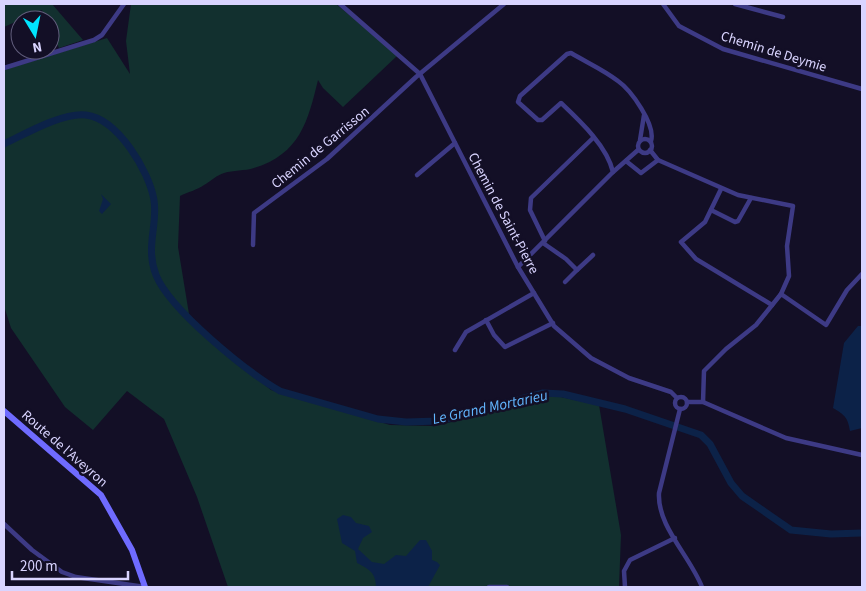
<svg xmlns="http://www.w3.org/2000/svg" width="866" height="591" font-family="'Source Sans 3',sans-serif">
  <rect width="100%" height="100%" fill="#130f26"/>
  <!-- green -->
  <g fill="#12302f">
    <polygon points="4,4 52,4 83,40 59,48 50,28 50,20 46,20 42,10 4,27"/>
    <path d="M131 4H336L398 55 343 107 323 88 318 80C308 121 300 154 254 168 245 171 233 170 224 173 217 175 211 181 204 185 197 190 188 192 180 196L178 247 189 314 197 330 271 390 390 425 434 426 474 417 529 399 556 396 599 405 621 535 619 587H228L197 497 164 419 127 391 93 430 65 407 11 328 4 306V70L107 38 130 74 126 41Z"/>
  </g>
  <!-- water -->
  <g fill="#0c2248">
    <polygon points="101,194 111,204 102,214 99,211 103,199"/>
    <path d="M858 326H862V428L850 431C848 418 845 415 833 408L844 343Z"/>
    <path d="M343 515 351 517 356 523 369 526 372 532 363 538 358 549 372 562 384 564 396 555 406 556 420 540H426L432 551V560L437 562 440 565 428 587H376C376 573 369 569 357 563L355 551 342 543 337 519Z"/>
  </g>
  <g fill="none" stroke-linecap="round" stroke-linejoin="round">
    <!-- river -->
    <path stroke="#0c2248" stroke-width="7" d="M4 144C25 134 63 112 86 115 118 119 149 171 154 200 158 225 145 247 156 275 170 310 247 372 280 391L378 419 406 422 439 421 543 393 563 394 625 409 701 435 710 444 731 483 742 496 791 530 831 534 862 533"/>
    <!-- street -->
    <g stroke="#3d3a85" stroke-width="4.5">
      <polyline points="340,4 420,74 518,267 554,326 591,358 629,378 671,392 677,398"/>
      <polyline points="663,4 679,26 723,49 862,89"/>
      <polyline points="735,4 783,17"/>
      <polyline points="4,68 94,40 102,35 124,4"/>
      <circle cx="645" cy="146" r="7"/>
      <polyline points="640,140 644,115"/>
      <polyline points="650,150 658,160 738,195 793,206 787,246 789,276 781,294"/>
      <polyline points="626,161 641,173 658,160"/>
      <polyline points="613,172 638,150"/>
      <polyline points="417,175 455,143"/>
      <polyline points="721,189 705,222 681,242 696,259 772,305"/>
      <polyline points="711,210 735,222 738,221 751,198"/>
      <polyline points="545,241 530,210 531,198 593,138"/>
      <polyline points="543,243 566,259 577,270 593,255"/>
      <polyline points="253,245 254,213 327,159 416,77 504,4"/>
      <path d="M518 267 613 172C607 146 580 121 561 103L542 120H538L518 102 520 96 567 54 571 53C586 62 604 70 618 81 631 90 656 125 651 141"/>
      <polyline points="565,282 577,270"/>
      <polyline points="486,320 494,335 505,347 553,323"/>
      <polyline points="455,350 466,332 534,293"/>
      <circle cx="681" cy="403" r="6"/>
      <polyline points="687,402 703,402 786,438 862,455"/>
      <polyline points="703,402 704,371 726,349 756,325 781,294 826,325 847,290 862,274"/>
      <path d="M680 409 659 493C657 526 690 556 702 587"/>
      <polyline points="4,524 32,550 62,572 76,577 145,587"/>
      <polyline points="489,587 507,587"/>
      <polyline points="625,587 624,571 630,560 675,538"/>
    </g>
    <!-- secondary -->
    <polyline stroke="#6f6bff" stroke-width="6" points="4,411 101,495 132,550 145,587"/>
  </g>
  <g text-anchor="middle" stroke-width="5" stroke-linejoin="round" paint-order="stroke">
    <!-- street labels -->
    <g font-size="14" fill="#d9d4ff" stroke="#130f26">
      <text transform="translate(774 51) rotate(17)" y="5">Chemin de Deymie</text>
      <text transform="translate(320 147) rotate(-39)" y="5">Chemin de Garrisson</text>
      <text transform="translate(504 213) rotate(62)" y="5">Chemin de Saint-Pierre</text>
      <text transform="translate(65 448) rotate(41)" y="5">Route de l'Aveyron</text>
    </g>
    <!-- water labels -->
    <g font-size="15" font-style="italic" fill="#62b6ff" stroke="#130f26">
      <text transform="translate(490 407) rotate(-12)" y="5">Le Grand Mortarieu</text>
    </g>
  </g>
  <!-- border -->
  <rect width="866" height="591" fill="none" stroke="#d9d4ff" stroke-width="10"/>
  <!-- north arrow -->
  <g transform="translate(35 35) rotate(170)"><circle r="24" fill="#130f26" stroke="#625e7d"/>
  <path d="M0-4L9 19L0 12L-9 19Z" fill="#00e5ff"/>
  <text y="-8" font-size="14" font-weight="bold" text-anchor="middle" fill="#d9d4ff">N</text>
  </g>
  <!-- scale -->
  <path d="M12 571v8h116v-8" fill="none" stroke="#d9d4ff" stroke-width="2.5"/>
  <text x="20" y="571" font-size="15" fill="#d9d4ff" stroke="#130f26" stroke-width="4" paint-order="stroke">200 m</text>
</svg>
